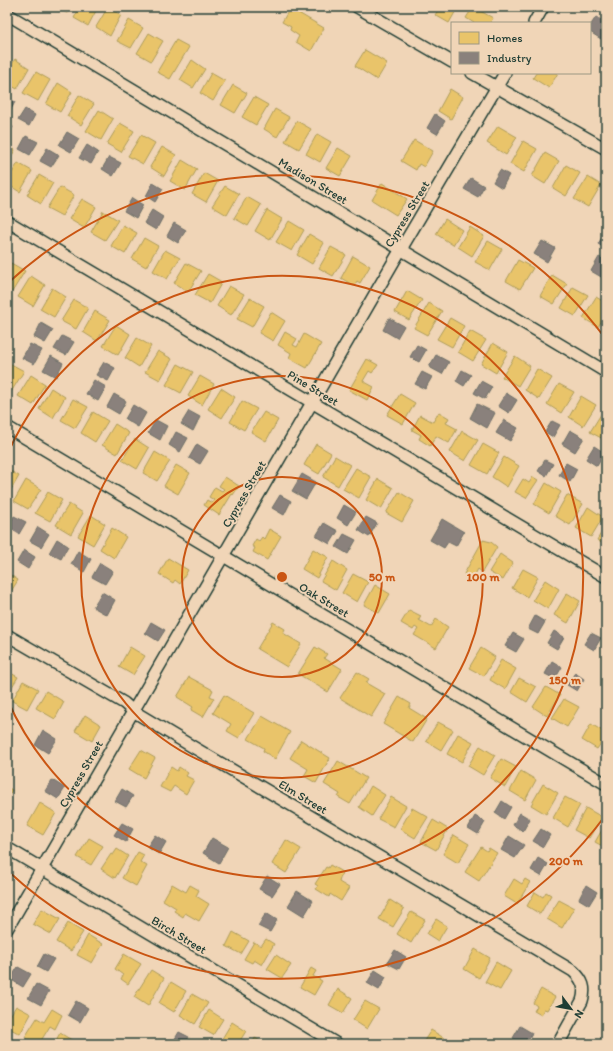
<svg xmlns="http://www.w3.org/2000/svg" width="613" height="1051" font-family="Itim,sans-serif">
  <rect width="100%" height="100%" fill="#f0d5b7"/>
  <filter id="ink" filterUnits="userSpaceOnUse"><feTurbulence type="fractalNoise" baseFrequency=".025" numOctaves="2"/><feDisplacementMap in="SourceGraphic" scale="8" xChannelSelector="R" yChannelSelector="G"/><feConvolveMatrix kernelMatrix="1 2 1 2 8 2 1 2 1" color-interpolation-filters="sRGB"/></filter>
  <g filter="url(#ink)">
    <!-- homes -->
    <g fill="#e9c46a" stroke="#ac9c5a">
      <polygon points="56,7 70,7 67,13"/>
      <polygon points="80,7 98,7 88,26 74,18"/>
      <polygon points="108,7 121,15 110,36 96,27"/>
      <polygon points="440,7 458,7 449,23 435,15"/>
      <polygon points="473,7 493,18 490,23 474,23 466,18"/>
      <polygon points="290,8 324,28 311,51 296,42 299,36 290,30 291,27 282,22"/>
      <polygon points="129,20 143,28 131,48 117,41"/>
      <polygon points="149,33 163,41 151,61 137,53"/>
      <polygon points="176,40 189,47 170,79 157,72"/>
      <polygon points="365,50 387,63 377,80 355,66"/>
      <polygon points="15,59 29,68 17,89 7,83 7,73"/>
      <polygon points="192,60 205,69 193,88 180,80"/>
      <polygon points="36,72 50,80 38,101 23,93"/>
      <polygon points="211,73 225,81 213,101 200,93"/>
      <polygon points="536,73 558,73 549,88 533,78"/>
      <polygon points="58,83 72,92 60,112 46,104"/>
      <polygon points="233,85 247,93 235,113 221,105"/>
      <polygon points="450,89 463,97 451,119 438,111"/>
      <polygon points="79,95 94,104 81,125 67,116"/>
      <polygon points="254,97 268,105 256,125 242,117"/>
      <polygon points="275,109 289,117 277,137 264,129"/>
      <polygon points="99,110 113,119 101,140 86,131"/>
      <polygon points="297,121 311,129 299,149 285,141"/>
      <polygon points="120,123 134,131 121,152 107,144"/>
      <polygon points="498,126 517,137 506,155 487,143"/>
      <polygon points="317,134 331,142 320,162 306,154"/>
      <polygon points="141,135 155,143 143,164 128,156"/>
      <polygon points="414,140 433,151 424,167 419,164 416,170 401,161"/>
      <polygon points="523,141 537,149 524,172 510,164"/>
      <polygon points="7,145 15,150 7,164"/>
      <polygon points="162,147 176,155 164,176 150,167"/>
      <polygon points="338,148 352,156 340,176 326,168"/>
      <polygon points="545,153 559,161 545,184 532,176"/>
      <polygon points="182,160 197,169 185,190 170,181"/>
      <polygon points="18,163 32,171 20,192 7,184 7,181"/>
      <polygon points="566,165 580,173 566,196 553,188"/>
      <polygon points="204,173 218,181 206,202 192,194"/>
      <polygon points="39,175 53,183 41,204 27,195"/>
      <polygon points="588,177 601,185 588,207 574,199"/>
      <polygon points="382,183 407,199 396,215 372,200"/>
      <polygon points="225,186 239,194 227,215 212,206"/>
      <polygon points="60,187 74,195 62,216 47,208"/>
      <polygon points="247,197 261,205 248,226 234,218"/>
      <polygon points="82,199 96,207 84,228 69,219"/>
      <polygon points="267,210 282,219 270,240 255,231"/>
      <polygon points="103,211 118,220 105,240 91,232"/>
      <polygon points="445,219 462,230 453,245 436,234"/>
      <polygon points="289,221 304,230 292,251 276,242"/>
      <polygon points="123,225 137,233 125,254 111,246"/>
      <polygon points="470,227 484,236 472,256 458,247"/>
      <polygon points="309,234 324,243 312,264 297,255"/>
      <polygon points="144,238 158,246 146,267 132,259"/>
      <polygon points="488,241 502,249 490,270 475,262"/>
      <polygon points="331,247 346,255 333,276 319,268"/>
      <polygon points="165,250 180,258 167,279 153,271"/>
      <polygon points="353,256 370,266 360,283 357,281 354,286 341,278"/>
      <polygon points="518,260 533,268 520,289 506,281"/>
      <polygon points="11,263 25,271 12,292 7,289 7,269"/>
      <polygon points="186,263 201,271 188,292 174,283"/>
      <polygon points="208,274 222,282 210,303 195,295"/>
      <polygon points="552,275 567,284 554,304 540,296"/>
      <polygon points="31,276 45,285 33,306 18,297"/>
      <polygon points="229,286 244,294 231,315 217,306"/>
      <polygon points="573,287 588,295 575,316 561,308"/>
      <polygon points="52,288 66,297 54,317 40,309"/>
      <polygon points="407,291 422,300 409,320 395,312"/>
      <polygon points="596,297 606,303 606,313 598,327 583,318"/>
      <polygon points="250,298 264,306 252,327 237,319"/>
      <polygon points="74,300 88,308 76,329 61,321"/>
      <polygon points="429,303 442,311 427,335 414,328"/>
      <polygon points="95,311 110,320 97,341 83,332"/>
      <polygon points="271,312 285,321 273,341 259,333"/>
      <polygon points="450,318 464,326 452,347 437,339"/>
      <polygon points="116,325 130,334 118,355 103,346"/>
      <polygon points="470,331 486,340 473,361 458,352"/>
      <polygon points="285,332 297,339 293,345 297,347 304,334 321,344 307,368 289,358 291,353 278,345"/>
      <polygon points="137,338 151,346 139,367 125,358"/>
      <polygon points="493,343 508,352 496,373 481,364"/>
      <polygon points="158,351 172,359 160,380 145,372"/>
      <polygon points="515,356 530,366 518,386 502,377"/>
      <polygon points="367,359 378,365 372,373 369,371 363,381 374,387 367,400 349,390"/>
      <polygon points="9,363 24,371 11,392 7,390 7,367"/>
      <polygon points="178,364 193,372 181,393 166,385"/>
      <polygon points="537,369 552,378 539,399 525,390"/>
      <polygon points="31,375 45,384 33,405 18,396"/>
      <polygon points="200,376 214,384 202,405 188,396"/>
      <polygon points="559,384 574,392 561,413 547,404"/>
      <polygon points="51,388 65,397 53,418 39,409"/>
      <polygon points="221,388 235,397 222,418 208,409"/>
      <polygon points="400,394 415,403 403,424 387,415"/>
      <polygon points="581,396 596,405 583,426 569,417"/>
      <polygon points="73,399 88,407 75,428 61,420"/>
      <polygon points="242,401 257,409 244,430 230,422"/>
      <polygon points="603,411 606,413 606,438 605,440 590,432"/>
      <polygon points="93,412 108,421 95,442 81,433"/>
      <polygon points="264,412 278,420 266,441 251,432"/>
      <polygon points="439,412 449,418 446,423 457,429 449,443 436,436 430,446 419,439 421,435 412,430 420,415 433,422"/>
      <polygon points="115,424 129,433 117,454 102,445"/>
      <polygon points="462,431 478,440 465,461 450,452"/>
      <polygon points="135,439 149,448 137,469 122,460"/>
      <polygon points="316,444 331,453 319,474 304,465"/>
      <polygon points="483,444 499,453 487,474 471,465"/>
      <polygon points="155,452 170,461 157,481 143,473"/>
      <polygon points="335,456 350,465 338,486 323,477"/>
      <polygon points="504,457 519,466 507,487 492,477"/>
      <polygon points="176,465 190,473 178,494 164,486"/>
      <polygon points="356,468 371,477 359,498 343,489"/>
      <polygon points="7,469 19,476 7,497"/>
      <polygon points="225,477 239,486 233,495 232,494 219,515 204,505 207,500 212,503 214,500 209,497 215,487 222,491 224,489 219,486"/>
      <polygon points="533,477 538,480 526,498 515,492 523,479 529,483"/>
      <polygon points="378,479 393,488 381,509 366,500"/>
      <polygon points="26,480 41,489 28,509 14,501"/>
      <polygon points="546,483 561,492 549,513 534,504"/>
      <polygon points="48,492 62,500 50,521 35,513"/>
      <polygon points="399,492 414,501 402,522 386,513"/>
      <polygon points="567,495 583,504 570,525 555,516"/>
      <polygon points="69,504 83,513 71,534 56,525"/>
      <polygon points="588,507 603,517 591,537 576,528"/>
      <polygon points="91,515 105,524 93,545 78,536"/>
      <polygon points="606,525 606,546 597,540"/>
      <polygon points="112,528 126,537 114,558 100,549"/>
      <polygon points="269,529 281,536 267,560 253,552 255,548 252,546 256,539 259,541 262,537 264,539"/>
      <polygon points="483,540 491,542 497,547 482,572 478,569 473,578 464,574"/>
      <polygon points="313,549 328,557 317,578 302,569"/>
      <polygon points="500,554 513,563 503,580 489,572"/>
      <polygon points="168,558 188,570 180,584 175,580 173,583 159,574"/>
      <polygon points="333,561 347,570 336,590 321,581"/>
      <polygon points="523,569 538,577 527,597 512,588"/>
      <polygon points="7,573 18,580 7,598"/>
      <polygon points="353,574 368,582 357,602 342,593"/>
      <polygon points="545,580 559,589 548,609 533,600"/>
      <polygon points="375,585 390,594 379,613 364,605"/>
      <polygon points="567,593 580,601 568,623 554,615"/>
      <polygon points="409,610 421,616 419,620 431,627 436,619 448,627 436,648 414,635 418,629 415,627 413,630 401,623"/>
      <polygon points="273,622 285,629 283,633 301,644 287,667 257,649"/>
      <polygon points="130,647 145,656 133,675 119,667"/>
      <polygon points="315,647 327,654 324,658 342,669 328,692 298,674"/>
      <polygon points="481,648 495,657 484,676 469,668"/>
      <polygon points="501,660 516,669 505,689 490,680"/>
      <polygon points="7,671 18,677 7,695"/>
      <polygon points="357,672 369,679 366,683 385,694 371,717 340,698"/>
      <polygon points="189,677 213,690 210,696 214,698 203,717 191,710 193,707 177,697"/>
      <polygon points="519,678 536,687 527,702 511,692"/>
      <polygon points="23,681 38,689 27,709 12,701"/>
      <polygon points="546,687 560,695 547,716 533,707"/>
      <polygon points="46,691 64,702 55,719 36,708"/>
      <polygon points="224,695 254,713 239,738 227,731 231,724 213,713"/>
      <polygon points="399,697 411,704 409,708 427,719 413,742 383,724"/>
      <polygon points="564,699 579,707 567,727 552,718"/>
      <polygon points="85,715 101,725 92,741 75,731"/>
      <polygon points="262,716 290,732 275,759 263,751 264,748 248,739"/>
      <polygon points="438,722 453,730 441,750 426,741"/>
      <polygon points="591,724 606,733 606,736 597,749 582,740"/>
      <polygon points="458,734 473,742 462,762 447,754"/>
      <polygon points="301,740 330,758 316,783 304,776 308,769 290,758"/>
      <polygon points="480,746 495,755 483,775 468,766"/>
      <polygon points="141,750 155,758 144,778 129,769"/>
      <polygon points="501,759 516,767 505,787 490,778"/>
      <polygon points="338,761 366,778 350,804 338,797 340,794 324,784"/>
      <polygon points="171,767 177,771 179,767 188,773 186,776 194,780 186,794 174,786 170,792 160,787"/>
      <polygon points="521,771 536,780 525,800 510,791"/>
      <polygon points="543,784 558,793 546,814 531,805"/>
      <polygon points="371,786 385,795 372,816 359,807"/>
      <polygon points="7,787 12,790 7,799"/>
      <polygon points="391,797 406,806 394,827 378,819"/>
      <polygon points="565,797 580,805 568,827 553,818"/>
      <polygon points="40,803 56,813 43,835 27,826"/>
      <polygon points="412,808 428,817 415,838 400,829"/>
      <polygon points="586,808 602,817 589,838 574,830"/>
      <polygon points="433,820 448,829 436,850 421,842"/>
      <polygon points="606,823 606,848 595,842"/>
      <polygon points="454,835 469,844 458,863 443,854"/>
      <polygon points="89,838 103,846 91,865 77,857"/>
      <polygon points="286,840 301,849 286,873 272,864"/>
      <polygon points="481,847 487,851 489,848 497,853 479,881 465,872"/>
      <polygon points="117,849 128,856 115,878 101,869 111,854 113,855"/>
      <polygon points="138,852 144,855 140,862 147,866 136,886 122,878"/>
      <polygon points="330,865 342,872 339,882 349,888 341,901 330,894 329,897 316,889 318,886 315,884 326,867 328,868"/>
      <polygon points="514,879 522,884 525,879 530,882 517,904 504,896"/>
      <polygon points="172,884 186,892 190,885 199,890 196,896 209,904 199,921 185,913 183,917 174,911 176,908 163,900"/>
      <polygon points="535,892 543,897 546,892 551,895 540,914 527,906"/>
      <polygon points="390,900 404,909 393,927 379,919"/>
      <polygon points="559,900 574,908 562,928 547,919"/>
      <polygon points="42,909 60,919 51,934 33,924"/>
      <polygon points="411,912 425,920 411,943 397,934"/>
      <polygon points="436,919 447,926 438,941 427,934"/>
      <polygon points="68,923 83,932 71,951 56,942"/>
      <polygon points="233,932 249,941 241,954 226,946"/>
      <polygon points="88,935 103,944 92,963 77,955"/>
      <polygon points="266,939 274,944 262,965 254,960 252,963 244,959 254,942 261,946"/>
      <polygon points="475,949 490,958 479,978 464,969"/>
      <polygon points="124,954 141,964 128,984 121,979 123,975 115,969"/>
      <polygon points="276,955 291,965 282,978 267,969"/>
      <polygon points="496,962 511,971 500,990 485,982"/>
      <polygon points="311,968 316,971 313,976 322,981 314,995 300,987"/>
      <polygon points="151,970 164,978 148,1006 134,997"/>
      <polygon points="171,982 186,991 174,1012 159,1003"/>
      <polygon points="338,989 352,998 343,1013 329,1005"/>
      <polygon points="541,989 555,997 547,1010 544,1009 541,1015 534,1011 537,1006 533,1003"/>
      <polygon points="192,994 208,1003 195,1024 180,1015"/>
      <polygon points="365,1001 379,1009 367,1029 353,1020"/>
      <polygon points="16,1006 31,1014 20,1034 7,1027 7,1021"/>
      <polygon points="52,1009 62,1015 55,1029 50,1026 39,1044 36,1044 25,1037 37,1018 44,1022"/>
      <polygon points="209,1010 223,1019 213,1035 199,1027"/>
      <polygon points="232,1022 246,1031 238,1044 223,1044 220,1042"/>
      <polygon points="431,1030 444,1038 440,1044 422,1044"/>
      <polygon points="60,1033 75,1042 74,1044 54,1044"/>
      <polygon points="255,1038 266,1044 252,1044"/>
    </g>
    <!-- industry -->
    <g fill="#8a817c" stroke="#6a6d66">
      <polygon points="596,17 606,23 606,31 601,39 590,32 590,26"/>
      <polygon points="7,97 15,102 8,115 7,114"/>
      <polygon points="25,109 35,115 29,126 18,120"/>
      <polygon points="435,114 445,121 437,134 427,128"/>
      <polygon points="7,123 13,127 7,137"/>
      <polygon points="67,132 79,139 71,152 59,145"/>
      <polygon points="26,136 38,142 30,155 19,149"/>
      <polygon points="87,145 98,152 91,164 79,158"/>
      <polygon points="47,148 59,155 51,167 40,161"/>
      <polygon points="109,157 121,163 113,176 102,169"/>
      <polygon points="500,170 509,175 502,188 493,182"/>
      <polygon points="471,178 484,186 478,197 464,189"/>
      <polygon points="153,183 163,189 155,202 146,196"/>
      <polygon points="132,198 143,205 136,218 124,211"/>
      <polygon points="152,210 163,217 156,230 144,223"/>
      <polygon points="174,223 186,230 178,243 167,236"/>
      <polygon points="606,231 606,249 598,244"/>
      <polygon points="542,241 555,248 547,262 534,254"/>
      <polygon points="599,257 606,261 606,274 603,278 591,271"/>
      <polygon points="389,318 404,326 397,338 383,330"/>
      <polygon points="41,323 53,330 45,343 34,337"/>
      <polygon points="62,336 74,342 66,355 54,349"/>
      <polygon points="30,344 42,350 34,364 22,358"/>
      <polygon points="417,345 426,350 419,362 410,357"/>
      <polygon points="436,355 449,362 442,374 429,367"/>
      <polygon points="51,356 63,363 56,377 43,370"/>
      <polygon points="104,362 115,368 108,381 96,375"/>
      <polygon points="462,370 471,375 464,386 456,381"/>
      <polygon points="422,372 432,377 425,389 415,384"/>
      <polygon points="94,380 106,387 98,401 86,394"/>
      <polygon points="481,381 492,387 485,399 474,393"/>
      <polygon points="506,393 517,400 509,413 498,406"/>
      <polygon points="114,394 126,401 119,414 107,407"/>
      <polygon points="477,404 495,413 487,428 470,418"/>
      <polygon points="133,405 146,413 138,427 125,419"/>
      <polygon points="189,411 200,417 193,431 181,424"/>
      <polygon points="156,420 167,426 160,440 148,433"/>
      <polygon points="504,420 518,428 510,441 496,433"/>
      <polygon points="552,421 560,425 553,437 545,432"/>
      <polygon points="570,430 584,438 575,452 562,444"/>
      <polygon points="176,432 188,438 180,452 169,445"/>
      <polygon points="197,444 208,451 200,464 189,458"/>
      <polygon points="594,446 605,453 597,466 586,459"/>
      <polygon points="545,460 553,464 546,476 538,471"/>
      <polygon points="566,463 577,469 570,482 559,475"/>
      <polygon points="302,474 316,482 306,499 292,491"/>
      <polygon points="280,495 291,501 284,515 272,508"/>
      <polygon points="344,505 356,512 348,525 337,518"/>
      <polygon points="14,516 26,522 19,534 8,527"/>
      <polygon points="366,517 377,523 369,537 358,530"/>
      <polygon points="442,519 464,532 456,546 448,542 444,548 430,540"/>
      <polygon points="324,523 338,531 330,544 316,536"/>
      <polygon points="38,527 49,534 41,547 30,541"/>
      <polygon points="344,534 356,540 348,554 336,547"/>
      <polygon points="57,539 68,546 61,559 49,553"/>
      <polygon points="24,550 35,557 28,569 17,562"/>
      <polygon points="78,551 91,559 84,572 71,564"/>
      <polygon points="100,563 113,571 105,584 92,577"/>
      <polygon points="102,592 115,600 107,615 93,607"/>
      <polygon points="535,616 545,622 538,634 528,629"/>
      <polygon points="151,622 165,630 158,641 145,633"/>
      <polygon points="554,631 564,637 557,649 547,643"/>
      <polygon points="513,633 524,639 516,652 505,646"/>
      <polygon points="591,633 601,638 594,650 584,644"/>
      <polygon points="552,661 562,667 555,679 545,674"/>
      <polygon points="575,673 584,679 577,691 567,685"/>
      <polygon points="43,730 57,739 48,753 35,745"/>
      <polygon points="52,780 65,788 58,799 45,791"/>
      <polygon points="122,789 133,796 126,807 115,801"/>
      <polygon points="502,801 511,807 504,819 495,813"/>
      <polygon points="520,813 530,819 523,831 513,825"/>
      <polygon points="475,816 485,822 478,834 468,828"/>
      <polygon points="122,823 133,829 126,842 114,835"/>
      <polygon points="541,829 550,835 543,847 533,841"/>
      <polygon points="155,835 166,842 159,854 147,847"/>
      <polygon points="509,836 524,845 515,858 501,850"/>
      <polygon points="212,838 228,847 219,863 203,853"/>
      <polygon points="538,858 548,864 541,876 531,870"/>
      <polygon points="267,876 280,884 272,896 259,889"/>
      <polygon points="586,885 597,892 589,905 579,899"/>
      <polygon points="297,891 313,901 304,916 288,906"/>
      <polygon points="266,913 277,920 270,932 258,926"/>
      <polygon points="395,950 406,957 399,969 387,963"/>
      <polygon points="44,954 54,959 46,972 37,967"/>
      <polygon points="18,967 31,974 23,987 10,979"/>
      <polygon points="375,970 386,977 379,990 367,983"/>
      <polygon points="36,984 49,991 41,1005 28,998"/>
      <polygon points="76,1001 88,1008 80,1022 68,1015"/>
      <polygon points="520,1026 532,1033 526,1044 522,1044 513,1038"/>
      <polygon points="179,1032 189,1037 185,1044 175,1044 173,1042"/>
    </g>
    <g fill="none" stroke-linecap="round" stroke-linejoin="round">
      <defs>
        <g id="street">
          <polyline points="357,7 452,62"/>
          <polyline points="7,14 606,372"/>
          <polyline points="534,23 543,7"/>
          <polyline points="472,73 606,149"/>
          <polyline points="7,221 606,577"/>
          <polyline points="7,427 606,784"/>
          <path d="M7 635 124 703 133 711 193 747 573 971C583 980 586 988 582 1001L558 1044"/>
          <polyline points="7,848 337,1044"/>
          <polyline points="7,929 394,261 505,73"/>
        </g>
      </defs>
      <!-- street casing -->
      <use href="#street" stroke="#1f3d34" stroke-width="14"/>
      <!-- street -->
      <use href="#street" stroke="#f0d5b7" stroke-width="11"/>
    </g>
  </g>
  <!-- distance rings -->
  <g fill="none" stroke="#ca5512" stroke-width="2">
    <circle cx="282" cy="577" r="100"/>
    <circle cx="282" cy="577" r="201"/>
    <path d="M7 455A301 301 0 1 1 7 699"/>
    <path d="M605 816A402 402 0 0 1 8 871M8 283A402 402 0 0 1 605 338"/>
  </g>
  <g text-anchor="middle" stroke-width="4" stroke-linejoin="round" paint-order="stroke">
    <!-- street labels -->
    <g font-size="12" fill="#1f3d34" stroke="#f0d5b7">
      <text transform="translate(313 181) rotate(31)" y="4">Madison Street</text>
      <text transform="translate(407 214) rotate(-59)" y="4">Cypress Street</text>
      <text transform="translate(313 388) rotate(31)" y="4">Pine Street</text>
      <text transform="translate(244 494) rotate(-60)" y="4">Cypress Street</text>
      <text transform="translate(324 600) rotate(31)" y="4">Oak Street</text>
      <text transform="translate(81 774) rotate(-60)" y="4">Cypress Street</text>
      <text transform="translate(303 797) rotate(31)" y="4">Elm Street</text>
      <text transform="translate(179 935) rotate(31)" y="4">Birch Street</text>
    </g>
  </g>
  <circle cx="282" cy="577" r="6" fill="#ca5512" stroke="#f0d5b7" stroke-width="2"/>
  <g font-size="12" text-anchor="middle" font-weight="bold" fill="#ca5512" stroke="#f0d5b7" stroke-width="4" stroke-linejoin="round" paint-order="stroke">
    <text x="382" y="581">50 m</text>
    <text x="483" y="581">100 m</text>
    <text x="565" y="684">150 m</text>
    <text x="566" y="865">200 m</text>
  </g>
  <!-- margin -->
  <rect width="613" height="1051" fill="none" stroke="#f0d5b7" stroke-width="24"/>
  <rect x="12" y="12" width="589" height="1027" fill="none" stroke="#1f3d34" stroke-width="1.5" filter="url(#ink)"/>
  <!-- legend -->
  <rect x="451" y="22" width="140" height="52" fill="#f0d5b7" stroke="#9c9883"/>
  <rect x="459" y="32" width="20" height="12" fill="#e9c46a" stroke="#9c9883"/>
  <text x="487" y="42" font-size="12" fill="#1f3d34">Homes</text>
  <rect x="459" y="52" width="20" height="12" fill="#8a817c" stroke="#9c9883"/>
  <text x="487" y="62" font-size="12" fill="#1f3d34">Industry</text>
  <!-- north arrow -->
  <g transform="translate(571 1009) rotate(122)" stroke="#f0d5b7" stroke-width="3" paint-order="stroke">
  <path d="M0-3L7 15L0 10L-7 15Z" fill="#1f3d34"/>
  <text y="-6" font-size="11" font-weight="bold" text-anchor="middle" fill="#1f3d34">N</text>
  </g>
</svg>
